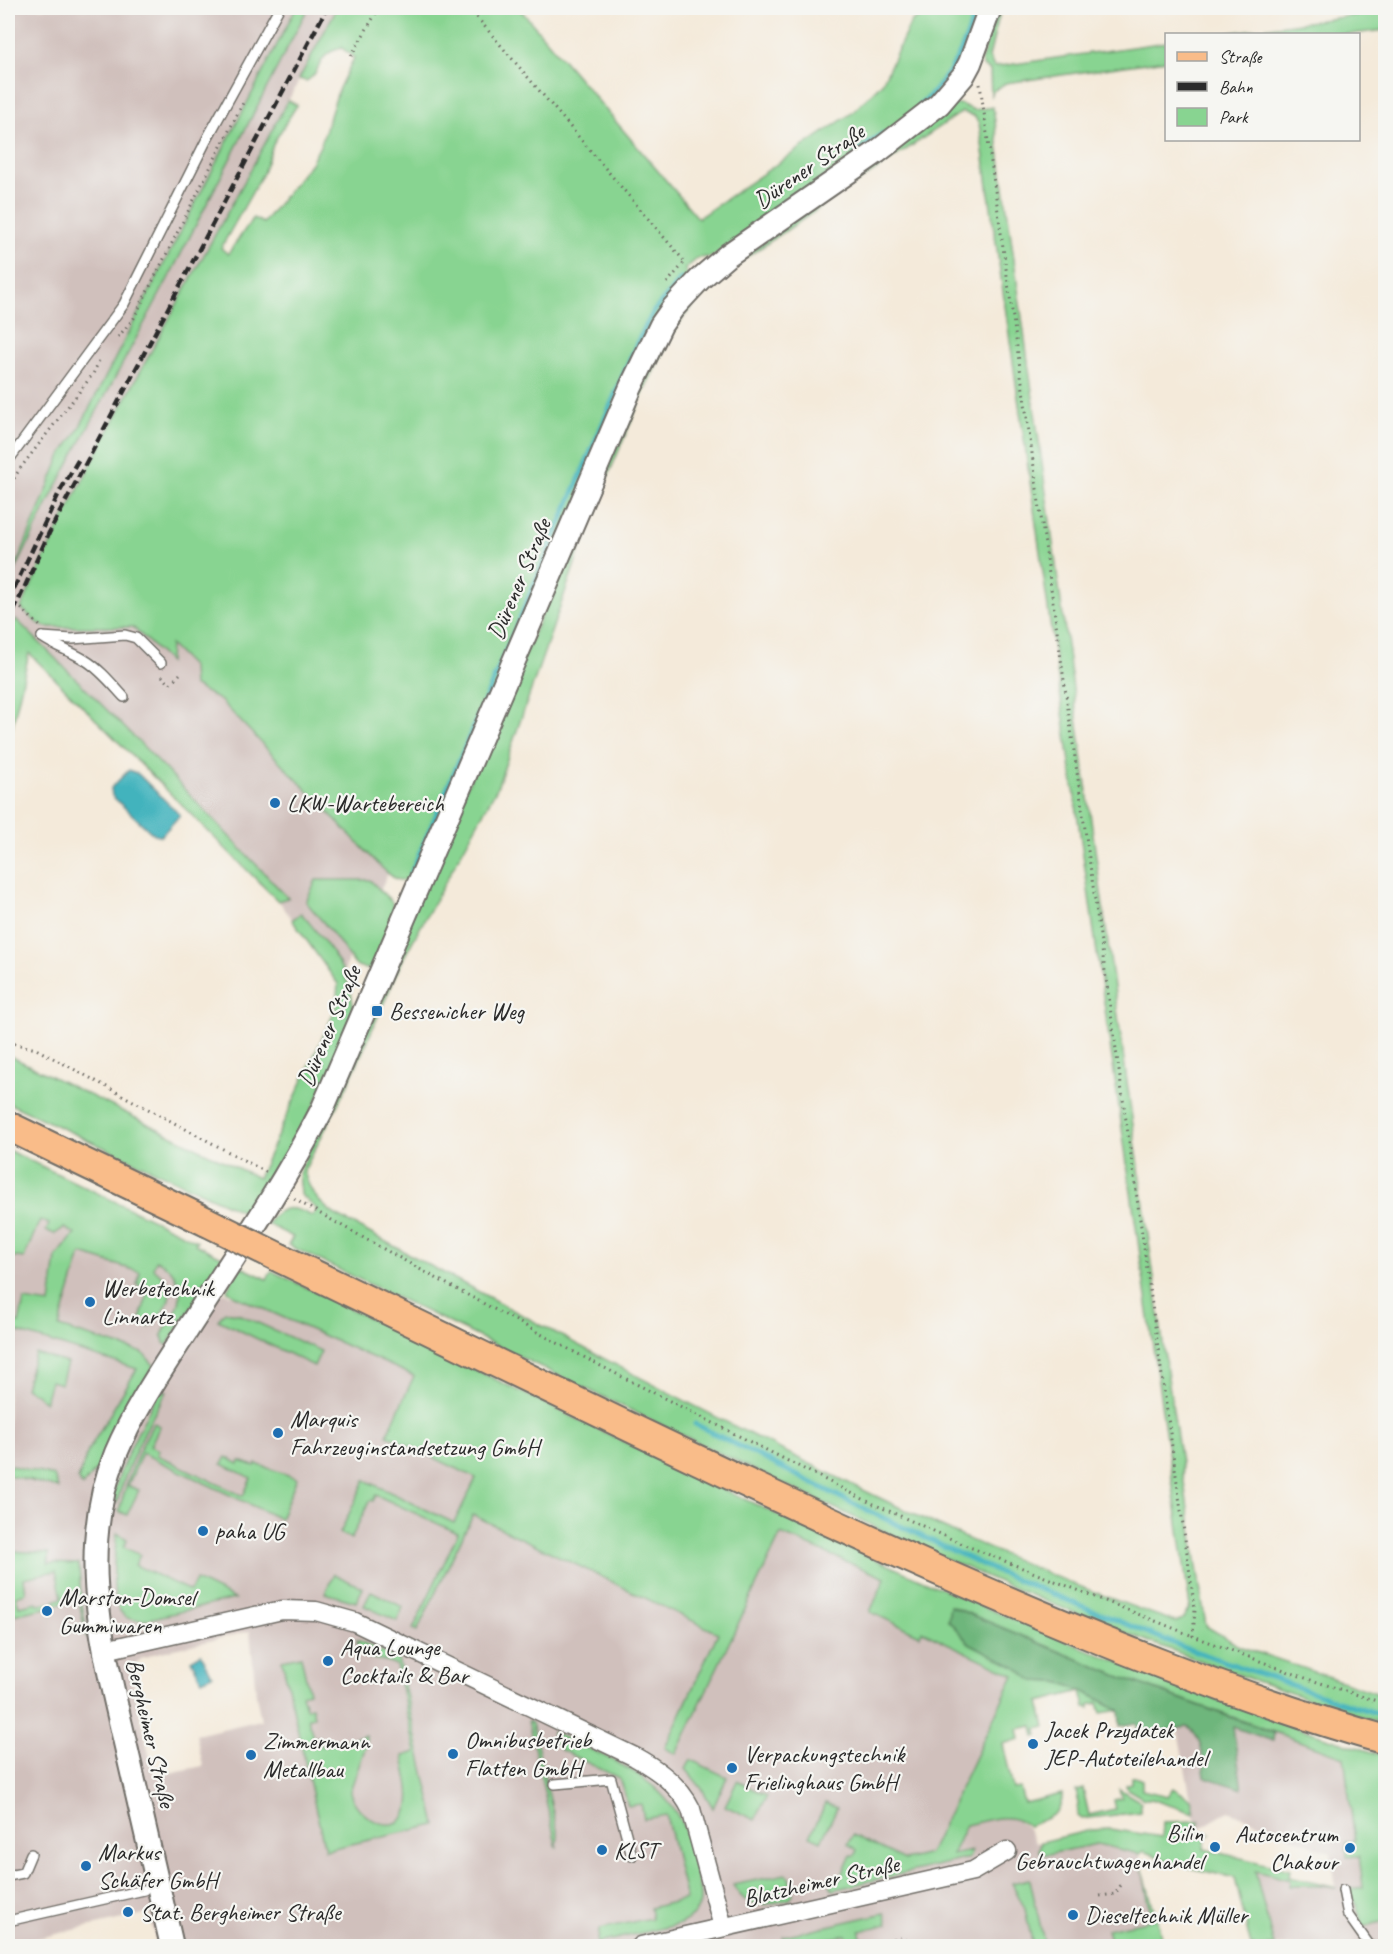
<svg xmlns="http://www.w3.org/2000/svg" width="1393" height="1954" font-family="Caveat,sans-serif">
  <rect width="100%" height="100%" fill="#f6f6f2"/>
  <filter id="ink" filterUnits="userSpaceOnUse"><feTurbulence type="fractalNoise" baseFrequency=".0167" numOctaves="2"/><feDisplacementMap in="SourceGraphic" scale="12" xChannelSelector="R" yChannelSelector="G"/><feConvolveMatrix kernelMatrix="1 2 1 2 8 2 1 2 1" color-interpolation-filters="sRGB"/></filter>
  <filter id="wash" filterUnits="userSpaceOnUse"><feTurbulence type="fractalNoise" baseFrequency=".008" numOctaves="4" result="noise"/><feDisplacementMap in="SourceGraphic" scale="24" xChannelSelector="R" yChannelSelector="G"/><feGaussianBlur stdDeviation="1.35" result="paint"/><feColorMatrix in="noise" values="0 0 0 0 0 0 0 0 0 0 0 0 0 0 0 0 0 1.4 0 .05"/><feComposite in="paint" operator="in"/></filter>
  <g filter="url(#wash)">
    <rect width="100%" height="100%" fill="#f4eada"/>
    <!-- industrial -->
    <g fill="#d0c0bc" fill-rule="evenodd">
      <polygon points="8,8 296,8 76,434 61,455 13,575 53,493 168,279 308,8 337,8 238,196 131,391 39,567 122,592 395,858 338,984 276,897 29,652 8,646"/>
      <path d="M8 1186 201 1282 802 1544 1118 1676 1274 1733 1346 1756 1385 1779V1946H1274L1254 1869 1336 1888 1331 1853 1229 1811 1197 1830 1175 1716 1042 1662 997 1756 1017 1821 1027 1827 1036 1843 1091 1830 1137 1841 1157 1946H157L149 1913 8 1945ZM250 1631 256 1695 261 1720 196 1735 203 1766 154 1776 133 1684 134 1666 141 1659 153 1654Z"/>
    </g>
    <!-- green -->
    <g fill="#88d491" stroke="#5a805e" stroke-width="1.5" fill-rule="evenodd">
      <polygon points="296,8 308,8 168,279 53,493 8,586 61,455 76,434"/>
      <path d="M337 8H519L698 218 852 113 882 83 911 22 930 12 934 8H982L963 58 929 103 712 257 698 258 685 269 688 276 411 878C398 885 392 876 382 868L221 701 193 685 192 667 170 645 169 662 133 627H46L36 622 21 608C100 434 199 269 288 100L297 105 274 142 263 173 221 248 228 254 253 218 263 223 311 163 321 144 339 88 354 58 342 48C315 53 323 73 306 81L299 79Z"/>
      <polygon points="998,8 1001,8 989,57 994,67 1166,42 1166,60 1006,83 993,91 991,97 990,70 984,67 981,61"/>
      <polygon points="1385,11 1385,30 1352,34 1221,34"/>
      <path d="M954 104H960L974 110 993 107 1165 1358 1206 1626 1239 1646 1385 1696V1725C1261 1684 1139 1640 1018 1590 901 1541 787 1486 674 1431 545 1369 417 1307 288 1245L293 1237 267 1224C280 1205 292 1205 312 1216L317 1209 301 1195 299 1173 659 345 703 286ZM962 112 974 116 979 123 1190 1607 1183 1619 1176 1622C1045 1577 920 1519 796 1457 640 1380 487 1296 334 1214 318 1202 309 1191 304 1171L350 1080 404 957 497 788 594 509 647 384 677 326 694 303 735 265Z"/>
      <polygon points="16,619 145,748 288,898 278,901 29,653 8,746 8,637"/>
      <polygon points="316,880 370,880 392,902 395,918 372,968 366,969 355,965 333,934 306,902"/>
      <path d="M301 913C323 939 349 968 353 1004 356 1032 295 1141 279 1172L274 1168 245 1213 8 1103V1055L258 1178 336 1008 338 984 292 920Z"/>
      <path d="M8 1150 197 1241 195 1244 224 1258 167 1345 164 1343 162 1335C165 1328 170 1322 174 1315 187 1293 178 1270 156 1260L153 1268C181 1288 170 1306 149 1327L140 1319 149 1289 137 1285 140 1272 81 1254 59 1327 143 1353 154 1365 98 1472 95 1471 82 1486 78 1480 88 1451 137 1369 8 1329V1320L19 1323 24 1300 50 1304 56 1257 75 1234 64 1228 55 1234 46 1231 49 1224 40 1220 24 1258 8 1256Z"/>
      <path d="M239 1266 267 1279 272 1271C637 1446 997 1636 1385 1756V1921L1362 1927C1359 1910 1357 1901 1343 1890L1363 1887 1359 1856 1347 1857 1346 1842 1355 1841 1344 1757 1118 1676 951 1606 948 1620 969 1643 1017 1668 1033 1681 1058 1682 1065 1684 1085 1692 1120 1710 1101 1713 1098 1703 1089 1705 1090 1708 1085 1707 1081 1691 1039 1702 1045 1727 1036 1729 1038 1735 1035 1736 1033 1726 1018 1729 1020 1739 1003 1744 1013 1789 1020 1788 1024 1803 1062 1794C1063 1816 1046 1818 1029 1826 1007 1811 990 1820 966 1825L952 1855 972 1851 969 1858 833 1890 830 1885 834 1884 841 1877 851 1855 854 1856 857 1850 848 1844 853 1835 905 1860 929 1854 1014 1675 922 1631 920 1635 870 1612 885 1578 781 1534 676 1754 665 1748 718 1633 473 1515 417 1631 413 1629 458 1533 376 1495 373 1501 370 1500 351 1539 340 1533 365 1480 454 1523 476 1478 387 1435 414 1376 235 1296 227 1290Z"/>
      <polygon points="225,1312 238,1314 321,1351 314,1366 218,1320"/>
      <polygon points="35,1353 67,1363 61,1384 51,1381 45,1402 36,1394 25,1388"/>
      <path d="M160 1390 167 1391C146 1427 128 1462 117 1503L112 1498C123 1459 141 1425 160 1390Z"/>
      <path d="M154 1423 160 1426 150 1446 159 1450 157 1455 243 1496 251 1478 222 1464 226 1457 239 1464 240 1461 255 1466 256 1464 297 1478 280 1519 142 1453 128 1486 139 1490 127 1515 119 1511C127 1480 137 1450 154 1423Z"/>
      <polygon points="8,1465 54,1476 58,1488 8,1475"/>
      <path d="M117 1533 127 1539 124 1547 140 1555 135 1565 190 1591 196 1580 235 1599 145 1620C139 1620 131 1621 126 1617 107 1605 115 1553 117 1533Z"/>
      <polygon points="8,1551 49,1553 48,1563 79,1564 81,1598 88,1638 86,1637 79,1600 55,1605 54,1601 62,1598 56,1571 24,1578 26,1593 16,1596 19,1606 37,1602 38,1604 50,1602 51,1607 8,1616"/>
      <polygon points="334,1574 363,1588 356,1602 325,1593"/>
      <polygon points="371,1591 403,1607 397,1621 364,1606"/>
      <path d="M357 1640 398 1659 436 1825 325 1850 282 1660 301 1656 309 1692 302 1694 306 1708 312 1707 314 1716 308 1718 313 1738 319 1737 321 1746 366 1735V1746L350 1791C354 1816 398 1842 408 1808 413 1793 405 1771 403 1756L416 1752 396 1665C383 1658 369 1662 358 1650Z"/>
      <polygon points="528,1721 532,1723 558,1834 557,1848"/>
      <path d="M552 1732C600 1755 660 1773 683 1826 689 1841 692 1858 696 1874 702 1899 705 1911 680 1924L598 1943 599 1929 652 1918 650 1908 686 1899 666 1815 644 1819 641 1804 628 1806 622 1784 619 1778 561 1750 553 1741Z"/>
      <polygon points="691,1760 727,1777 713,1808 702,1789 686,1769"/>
      <polygon points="1132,1777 1135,1777 1142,1780 1142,1790 1167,1796 1173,1788 1191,1799 1194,1813 1150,1799 1144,1799 1127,1789 1126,1785 1132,1783"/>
      <polygon points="737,1781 767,1796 755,1820 725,1806"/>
      <polygon points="1083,1789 1089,1815 1115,1809 1113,1800 1122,1798 1119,1789 1141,1802 1141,1812 1081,1819 1077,1816 1079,1803 1076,1791"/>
      <polygon points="826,1803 837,1808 821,1841 810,1836"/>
      <polygon points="1200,1821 1197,1830 1211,1834 1206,1836 1204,1849 1290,1870 1289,1877 1337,1888 1322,1886 1289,1886 1290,1880 1255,1871 1274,1946 1251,1946 1235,1878 1182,1866 1143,1851 1139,1854 1097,1844 1049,1854 1043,1854 1039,1851 1041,1842 1091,1830 1110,1829 1162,1837 1163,1822"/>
      <polygon points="1142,1867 1164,1946 1111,1946 1107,1929 1152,1920"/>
      <path d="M786 1874 789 1877 793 1894 790 1899C764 1905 748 1912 733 1885Z"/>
      <polygon points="1029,1879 1030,1880 1045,1946 1033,1946 1025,1909 1012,1883"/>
      <polygon points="885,1913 888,1924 860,1931 861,1942 849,1944 846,1935 802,1944 802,1946 785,1946 783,1936"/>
    </g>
    <!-- forest -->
    <path fill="#6eb67b" stroke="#4c7053" stroke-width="1.5" d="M950 1606 1118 1676 1274 1733 1273 1741 1233 1727 1242 1789 1205 1777C1202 1760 1204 1735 1187 1727L1139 1735 1136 1723 1120 1726 1119 1710 1085 1692 1065 1684 1058 1682 1033 1681 1017 1668 969 1643 948 1620Z"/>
    <!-- water -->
    <g fill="#43b3bd" stroke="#376f74" stroke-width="1.5">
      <polygon points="129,770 138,774 180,815 161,836 152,833 112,796 111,788"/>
      <polygon points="201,1654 212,1675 202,1680 191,1660"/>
    </g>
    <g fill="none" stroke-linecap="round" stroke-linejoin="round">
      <!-- stream -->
      <g stroke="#43b3bd" stroke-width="5">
        <path d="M920 105C951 78 966 46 976 8"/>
        <polyline points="856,153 882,134"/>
        <polyline points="410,876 637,343 654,311 681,279"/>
        <polyline points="695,1424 860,1507 1000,1573 1183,1647 1338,1701 1386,1716"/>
      </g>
    </g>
  </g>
  <g filter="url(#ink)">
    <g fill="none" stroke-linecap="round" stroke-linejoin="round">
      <defs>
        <g id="service">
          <polyline points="8,461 124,304 208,137 279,8"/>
          <polyline points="42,637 72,639 125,635 136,638 161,663"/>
          <path d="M42 637C56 647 71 651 85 660 100 669 112 684 124 697"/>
          <polyline points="555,1784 611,1779 632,1856"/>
          <polyline points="8,1876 23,1873 31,1854"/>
          <polyline points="1343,1890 1348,1915 1370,1946"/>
          <polyline points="8,1921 144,1890"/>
        </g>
        <g id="minor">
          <path d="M105 1650 282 1610 316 1611 355 1622 635 1757C657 1769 680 1786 691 1809L723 1927"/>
          <polyline points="641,1946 973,1871 1007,1851"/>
        </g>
        <path id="tertiary" d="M172 1946C157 1881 142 1816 127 1751 104 1650 75 1554 116 1453 135 1408 163 1368 189 1327 235 1256 283 1185 322 1110L631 387 661 325 673 308 700 279 728 255 877 152 939 104 963 76 970 63 990 8"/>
        <g id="primary">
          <polyline points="8,1126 207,1222"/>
          <path d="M280 1258C497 1362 712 1470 932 1568 1080 1633 1230 1696 1386 1740"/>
        </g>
      </defs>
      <!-- service casing -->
      <use href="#service" stroke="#716e68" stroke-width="12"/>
      <!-- minor casing -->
      <use href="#minor" stroke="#716e68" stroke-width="21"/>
      <!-- tertiary casing -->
      <use href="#tertiary" stroke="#716e68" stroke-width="26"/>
      <!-- primary casing -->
      <use href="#primary" stroke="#716e68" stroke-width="32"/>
      <!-- path -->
      <g stroke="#716e68" stroke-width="3" stroke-dasharray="1.5 4.5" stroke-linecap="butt">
        <polyline points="469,8 685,262"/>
        <polyline points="351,56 379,8"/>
        <polyline points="980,84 1195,1610 1193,1636 1308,1679 1386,1704"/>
        <polyline points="667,283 685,262"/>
        <polyline points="118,337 134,318 243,103"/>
        <polyline points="8,489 19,470 93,374 99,361"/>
        <polyline points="8,596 40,626"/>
        <polyline points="162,676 170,684 180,674"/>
        <polyline points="8,1042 36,1049 266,1172"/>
        <polyline points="294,1199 434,1277 593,1362 867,1501 967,1546 1193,1636"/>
        <polyline points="1100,1896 1115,1894 1123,1882"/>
        <polyline points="852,1946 906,1937"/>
      </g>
      <!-- service -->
      <use href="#service" stroke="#fff" stroke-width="9"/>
      <!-- minor -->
      <use href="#minor" stroke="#fff" stroke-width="18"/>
      <!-- tertiary -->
      <use href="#tertiary" stroke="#fff" stroke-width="22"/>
      <!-- primary -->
      <use href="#primary" stroke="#f9bc89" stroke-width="28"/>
      <!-- rail -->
      <g stroke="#2b2b2b" stroke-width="4.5" stroke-dasharray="9 4.5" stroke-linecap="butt">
        <polyline points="8,601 59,493 80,457"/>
        <polyline points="8,624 49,533 327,8"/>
      </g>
      <defs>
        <polyline id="primary-bridge" points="207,1222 280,1258"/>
      </defs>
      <!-- primary-bridge casing -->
      <use href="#primary-bridge" stroke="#716e68" stroke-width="32" stroke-linecap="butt"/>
      <!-- primary-bridge -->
      <use href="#primary-bridge" stroke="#f9bc89" stroke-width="28"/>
    </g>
  </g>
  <!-- markers -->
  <g fill="#1f6fb2" stroke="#f6f6f2" stroke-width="2">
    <circle cx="275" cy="803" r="6"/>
    <rect x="371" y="1005" width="12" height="12" rx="3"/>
    <circle cx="90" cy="1302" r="6"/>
    <circle cx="278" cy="1433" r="6"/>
    <circle cx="203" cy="1531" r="6"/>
    <circle cx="47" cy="1611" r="6"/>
    <circle cx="328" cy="1661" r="6"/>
    <circle cx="1033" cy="1744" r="6"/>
    <circle cx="453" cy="1754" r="6"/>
    <circle cx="251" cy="1755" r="6"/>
    <circle cx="732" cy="1768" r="6"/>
    <circle cx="1215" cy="1847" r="6"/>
    <circle cx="1350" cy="1848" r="6"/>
    <circle cx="602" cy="1850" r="6"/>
    <circle cx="86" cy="1866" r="6"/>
    <circle cx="128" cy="1912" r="6"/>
    <circle cx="1073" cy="1915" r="6"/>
  </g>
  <g text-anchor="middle" stroke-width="4.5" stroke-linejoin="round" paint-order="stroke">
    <!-- street labels -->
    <g font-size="24" fill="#2b2b2b" stroke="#f6f6f2">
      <text transform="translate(809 166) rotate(-35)" y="8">Dürener Straße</text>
      <text transform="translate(519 579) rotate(-67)" y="8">Dürener Straße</text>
      <text transform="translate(329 1026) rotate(-67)" y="8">Dürener Straße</text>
      <text transform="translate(151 1733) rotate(77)" y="8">Bergheimer Straße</text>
      <text transform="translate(821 1881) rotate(-13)" y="8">Blatzheimer Straße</text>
    </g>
    <!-- poi labels -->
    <g font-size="24" fill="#2b2b2b" stroke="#f6f6f2" text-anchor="start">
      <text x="287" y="811">LKW-Wartebereich</text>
      <text x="389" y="1019">Bessenicher Weg</text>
      <text x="102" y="1296">Werbetechnik<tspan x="102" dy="28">Linnartz</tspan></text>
      <text x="290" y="1427">Marquis<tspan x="290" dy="28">Fahrzeuginstandsetzung GmbH</tspan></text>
      <text x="215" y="1539">paha UG</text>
      <text x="59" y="1605">Marston-Domsel<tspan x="59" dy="28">Gummiwaren</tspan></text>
      <text x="340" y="1655">Aqua Lounge<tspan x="340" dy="28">Cocktails &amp; Bar</tspan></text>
      <text x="1045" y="1738">Jacek Przydatek<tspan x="1045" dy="28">JEP-Autoteilehandel</tspan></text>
      <text x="465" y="1748">Omnibusbetrieb<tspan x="465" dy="28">Flatten GmbH</tspan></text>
      <text x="263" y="1749">Zimmermann<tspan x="263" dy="28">Metallbau</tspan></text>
      <text x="744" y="1762">Verpackungstechnik<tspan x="744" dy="28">Frielinghaus GmbH</tspan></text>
      <text x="1203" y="1841" text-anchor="end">Bilin<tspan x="1203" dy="28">Gebrauchtwagenhandel</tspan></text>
      <text x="1338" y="1842" text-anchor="end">Autocentrum<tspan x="1338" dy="28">Chakour</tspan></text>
      <text x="614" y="1858">KLST</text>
      <text x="98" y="1860">Markus<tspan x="98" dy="28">Schäfer GmbH</tspan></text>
      <text x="140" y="1920">Stat. Bergheimer Straße</text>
      <text x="1085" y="1923">Dieseltechnik Müller</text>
    </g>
  </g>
  <!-- margin -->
  <rect width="1393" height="1954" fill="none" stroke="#f6f6f2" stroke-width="30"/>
  <!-- legend -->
  <rect x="1165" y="33" width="195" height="108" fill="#f6f6f2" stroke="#a5a5a2" stroke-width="1.5"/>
  <rect x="1177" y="52" width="30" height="9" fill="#f9bc89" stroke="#a5a5a2" stroke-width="1.5"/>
  <text x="1219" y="63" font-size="18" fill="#2b2b2b">Straße</text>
  <rect x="1177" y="82" width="30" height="9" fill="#2b2b2b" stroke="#a5a5a2" stroke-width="1.5"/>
  <text x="1219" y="93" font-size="18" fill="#2b2b2b">Bahn</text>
  <rect x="1177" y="108" width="30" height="18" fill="#88d491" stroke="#a5a5a2" stroke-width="1.5"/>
  <text x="1219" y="123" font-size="18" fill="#2b2b2b">Park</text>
</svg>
